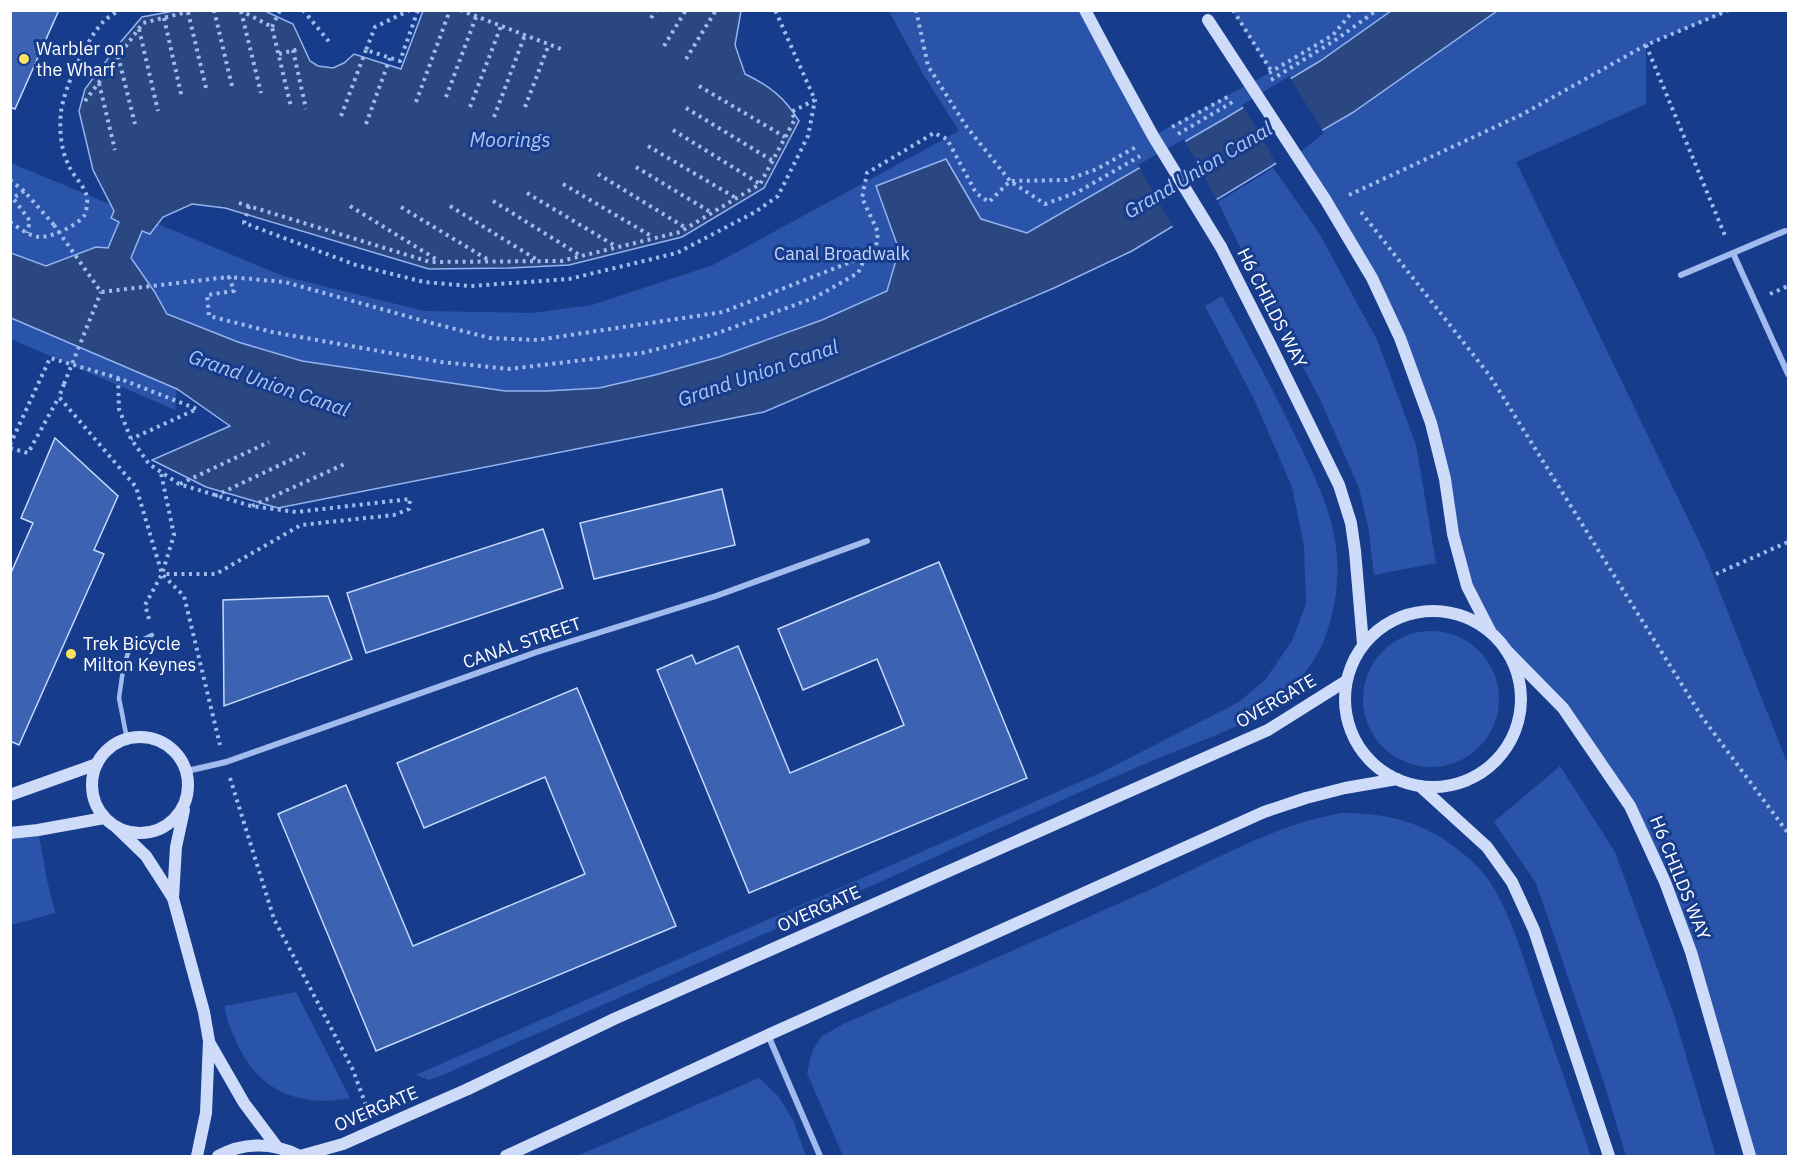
<svg xmlns="http://www.w3.org/2000/svg" width="1799" height="1167" font-family="'IBM Plex Sans',sans-serif">
  <rect width="100%" height="100%" fill="#173c8b"/>
  <!-- green -->
  <g fill="#2a54aa">
    <polygon points="889,11 1085,11 1153,136 1271,72 1233,11 1392,11 1320,61 1224,119 1027,233 981,219 946,159 876,186 899,250 887,290 822,320 719,357 655,375 599,388 546,391 505,391 302,361 238,342 173,317 32,260 11,253 11,163 283,276 424,311 531,313 592,305 713,265 959,131 923,74"/>
    <polygon points="1497,11 1729,11 1646,45 1646,104 1516,162 1705,554 1788,765 1788,1156 1750,1156 1691,952 1630,806 1563,708 1491,633 1467,586 1445,479 1400,338 1296,155 1319,132 1352,113"/>
    <polygon points="1273,168 1319,233 1377,340 1416,445 1436,563 1374,575 1368,526 1359,488 1319,397 1256,280 1218,202"/>
    <path d="M1222 296C1245 338 1268 380 1289 423 1326 499 1355 552 1325 638 1316 663 1287 697 1265 711 1232 731 1194 743 1159 758 1106 780 1054 804 1002 827 925 861 848 897 771 931 663 979 554 1026 445 1074L429 1080 416 1075 1100 773 1239 702 1265 680 1292 641 1306 604 1304 546 1292 487 1254 399 1205 306Z"/>
    <polygon points="11,318 177,389 175,410 11,339"/>
    <circle cx="1431" cy="699" r="68"/>
    <polygon points="1560,766 1615,852 1673,1012 1716,1156 1626,1156 1604,1083 1536,883 1494,822"/>
    <path d="M1342 813C1388 813 1425 822 1461 852 1471 860 1482 870 1490 882 1513 918 1525 964 1539 1005 1556 1055 1574 1106 1591 1156H843L807 1073 812 1052 821 1037 843 1024C942 981 1041 939 1140 894 1206 865 1271 825 1342 813Z"/>
    <polygon points="11,828 38,830 47,880 55,913 11,925"/>
    <path d="M296 992 350 1098C298 1108 257 1090 236 1041 231 1029 225 1019 225 1006Z"/>
    <polygon points="759,1078 778,1096 793,1120 806,1156 577,1156"/>
  </g>
  <!-- water -->
  <path fill="#2b4782" stroke="#93b4f1" stroke-width="1.5" d="M174 11H265L293 24 310 61 318 66 333 68 344 63 354 54 401 69 423 11H741L735 45 745 74C770 86 785 98 799 121L764 188 682 237 569 265 510 268 429 269 225 208 192 204 163 217 150 234 142 231 131 258 154 291 167 314 238 342 302 361 505 391H546L599 388 655 375 719 357 822 320 887 291 899 250 876 186 946 159 981 219 1027 233 1224 119 1320 61 1391 11H1497L1352 113 1319 132 1293 153 1132 251 1054 288 764 412 278 508 206 487 152 460 230 426 177 389 11 318V253L46 266 96 247 108 248 119 222 111 218 114 211 93 170 79 111 85 89 119 44 142 17Z"/>
  <!-- pier -->
  <g fill="#173c8b">
    <polygon points="1289,76 1324,133 1295,156 1278,166 1242,105"/>
    <polygon points="1184,139 1218,202 1174,229 1138,165"/>
  </g>
  <!-- building -->
  <g fill="#3c62b2" stroke="#c7d8fa" stroke-width="1.5">
    <polygon points="10,10 59,10 15,109 10,107"/>
    <polygon points="55,438 118,496 94,550 104,554 19,745 10,741 10,575 33,523 21,518"/>
    <polygon points="722,489 735,545 594,579 580,523"/>
    <polygon points="543,529 563,588 366,653 347,593"/>
    <polygon points="939,562 1027,778 749,893 657,670 692,655 696,664 738,646 790,773 904,725 877,659 803,690 778,629"/>
    <polygon points="328,596 352,659 224,706 223,600"/>
    <polygon points="577,688 676,926 376,1051 278,814 346,785 413,946 585,874 545,777 424,828 397,763"/>
  </g>
  <g fill="none" stroke-linecap="round" stroke-linejoin="round">
    <!-- path -->
    <g stroke="#a1bbef" stroke-width="4" stroke-dasharray="3 4.5" stroke-linecap="butt">
      <polyline points="214,10 232,86"/>
      <polyline points="240,10 272,27 291,107"/>
      <polyline points="303,10 331,44"/>
      <polyline points="410,10 375,27 366,50 400,61 418,10"/>
      <polyline points="460,10 561,49"/>
      <polyline points="916,10 928,66 966,126 1010,181 1045,204 1078,192 1140,156"/>
      <polyline points="241,11 261,93"/>
      <polyline points="188,12 207,92"/>
      <polyline points="164,18 182,98"/>
      <polyline points="651,18 656,10"/>
      <polyline points="272,27 280,10"/>
      <polyline points="139,29 158,111"/>
      <polyline points="1646,45 1726,238"/>
      <polyline points="664,46 686,10"/>
      <polyline points="293,50 306,109"/>
      <polyline points="279,54 299,49"/>
      <polyline points="118,56 135,124"/>
      <polyline points="686,59 716,10"/>
      <polyline points="1269,73 1333,35 1354,10"/>
      <polyline points="1271,80 1337,39 1377,10"/>
      <polyline points="99,83 115,150"/>
      <polyline points="699,86 785,137"/>
      <polyline points="446,97 476,17"/>
      <polyline points="85,101 143,23 195,10"/>
      <polyline points="416,102 450,10"/>
      <polyline points="470,107 501,26"/>
      <polyline points="525,107 549,44"/>
      <polyline points="686,108 773,161"/>
      <polyline points="341,116 366,50"/>
      <polyline points="494,117 525,35"/>
      <polyline points="366,124 390,58"/>
      <polyline points="1172,127 1231,95"/>
      <polyline points="673,130 760,184"/>
      <polyline points="1178,134 1236,100"/>
      <polyline points="648,146 736,198"/>
      <polyline points="636,167 712,213"/>
      <polyline points="598,174 686,228"/>
      <polyline points="10,180 24,191 54,225"/>
      <polyline points="563,184 653,237"/>
      <polyline points="24,191 13,198 30,221 27,233"/>
      <polyline points="527,193 617,247"/>
      <polyline points="1349,195 1523,114 1646,45 1729,10"/>
      <polyline points="493,201 581,256"/>
      <polyline points="239,203 430,262 561,261 680,232 760,184 795,119 791,112 815,100 775,10"/>
      <polyline points="249,206 244,223 356,265 424,282 470,286 569,279 677,253 755,212 778,196 808,136 815,100"/>
      <polyline points="350,206 439,261"/>
      <polyline points="450,206 539,261"/>
      <polyline points="401,207 490,261"/>
      <polyline points="1361,212 1490,376 1702,717 1788,833"/>
      <path d="M10 222C19 228 29 236 39 237 50 238 78 225 84 216 86 213 87 206 87 203 89 189 74 178 69 166 61 151 59 129 61 112 64 88 86 39 104 21 108 17 114 14 119 10"/>
      <polyline points="866,256 858,273 814,298 712,335 642,353 509,369 441,362 272,332 209,316 207,295 234,291 229,277 285,282 424,321 490,338 537,340 723,312 866,256 876,247 878,232 862,198 867,173 934,133 947,139 976,193 989,202 1010,181 1066,180 1097,169 1136,147"/>
      <polyline points="1770,294 1788,286"/>
      <polyline points="118,378 119,409 131,439 149,464 179,484 251,506 296,512 410,499 409,509 394,515 301,525 216,574 162,574"/>
      <polyline points="64,384 59,397 136,487 162,574 184,596 220,745"/>
      <polyline points="10,445 50,358 118,378 197,409 131,439"/>
      <polyline points="10,448 28,453 59,397"/>
      <polyline points="180,484 269,442"/>
      <polyline points="215,496 305,453"/>
      <polyline points="252,506 347,463"/>
      <polyline points="1716,574 1788,542"/>
      <polyline points="149,619 145,605 162,574 174,535 161,473"/>
      <polyline points="230,778 274,919 353,1070 368,1111"/>
    </g>
    <!-- lane -->
    <polyline stroke="#a1bbef" stroke-width="4.5" points="127,739 119,698 123,670 130,646 152,635"/>
    <!-- street -->
    <g stroke="#a1bbef" stroke-width="6">
      <polyline points="1733,253 1788,374"/>
      <polyline points="1681,275 1785,231"/>
      <polyline points="187,771 226,762 537,652 716,596 867,541"/>
      <polyline points="768,1035 820,1156"/>
    </g>
    <!-- secondary -->
    <g stroke="#cedcfa" stroke-width="12">
      <polyline points="1085,10 1118,72"/>
      <polyline points="1325,199 1372,278 1400,338 1431,423 1445,479 1453,534 1467,586 1490,631"/>
      <polyline points="1221,247 1270,344 1339,485 1351,523 1355,551 1363,644"/>
      <circle cx="1433" cy="699" r="88"/>
      <polyline points="1506,650 1563,708 1630,806 1665,882 1691,952 1750,1156"/>
      <circle cx="140" cy="785" r="48"/>
      <polyline points="1420,786 1487,847 1512,882 1534,930 1609,1156"/>
      <polyline points="10,795 97,764"/>
      <polyline points="117,828 146,856 173,898 204,1012 209,1041 206,1113 197,1156"/>
      <polyline points="10,833 38,830 104,818"/>
      <polyline points="173,898 176,847 184,810"/>
      <polyline points="209,1042 244,1103 277,1147"/>
      <polyline points="468,1089 614,1019 1268,730 1346,681"/>
      <path d="M218 1156C244 1142 273 1142 300 1156"/>
      <polyline points="300,1156 343,1144 361,1136"/>
      <polyline points="506,1156 768,1035 1264,812 1306,798 1345,788 1397,779"/>
    </g>
    <!-- path-bridge -->
    <g stroke="#a1bbef" stroke-width="4" stroke-dasharray="3 4.5" stroke-linecap="butt">
      <polyline points="1233,10 1272,72"/>
      <polyline points="54,225 101,292 229,277"/>
      <polyline points="64,384 101,292"/>
    </g>
    <!-- secondary-bridge -->
    <g stroke="#cedcfa" stroke-width="12">
      <polyline points="1208,20 1325,199"/>
      <polyline points="1118,72 1153,136 1221,247"/>
      <polyline points="361,1136 468,1089"/>
    </g>
  </g>
  <!-- markers -->
  <g fill="#ffe35e" stroke="#173c8b" stroke-width="2">
    <circle cx="24" cy="59" r="6"/>
    <circle cx="71" cy="654" r="6"/>
  </g>
  <g text-anchor="middle" stroke-width="6" stroke-linejoin="round" paint-order="stroke">
    <!-- poi labels -->
    <g font-size="18" fill="#fff" stroke="#173c8b" text-anchor="start">
      <text x="36" y="55">Warbler on<tspan x="36" dy="21">the Wharf</tspan></text>
      <text x="83" y="650">Trek Bicycle<tspan x="83" dy="21">Milton Keynes</tspan></text>
    </g>
    <!-- park labels -->
    <g font-size="18" fill="#c7d8fa" stroke="#173c8b">
      <text x="842" y="260">Canal Broadwalk</text>
    </g>
    <!-- street labels -->
    <g font-size="18" fill="#fff" stroke="#173c8b">
      <text transform="translate(1272 308) rotate(63)" y="6">H6 CHILDS WAY</text>
      <text transform="translate(522 643) rotate(-19)" y="6">CANAL STREET</text>
      <text transform="translate(1276 701) rotate(-30)" y="6">OVERGATE</text>
      <text transform="translate(1680 878) rotate(68)" y="6">H6 CHILDS WAY</text>
      <text transform="translate(819 909) rotate(-24)" y="6">OVERGATE</text>
      <text transform="translate(376 1109) rotate(-23)" y="6">OVERGATE</text>
    </g>
    <!-- water labels -->
    <g font-size="20" font-style="italic" fill="#adc5f6" stroke="#173c8b">
      <text x="510" y="147">Moorings</text>
      <text transform="translate(1198 170) rotate(-31)" y="7">Grand Union Canal</text>
      <text transform="translate(758 373) rotate(-19)" y="7">Grand Union Canal</text>
      <text transform="translate(269 383) rotate(19)" y="7">Grand Union Canal</text>
    </g>
  </g>
  <!-- border -->
  <rect width="1799" height="1167" fill="none" stroke="#ffffff" stroke-width="24"/>
</svg>
